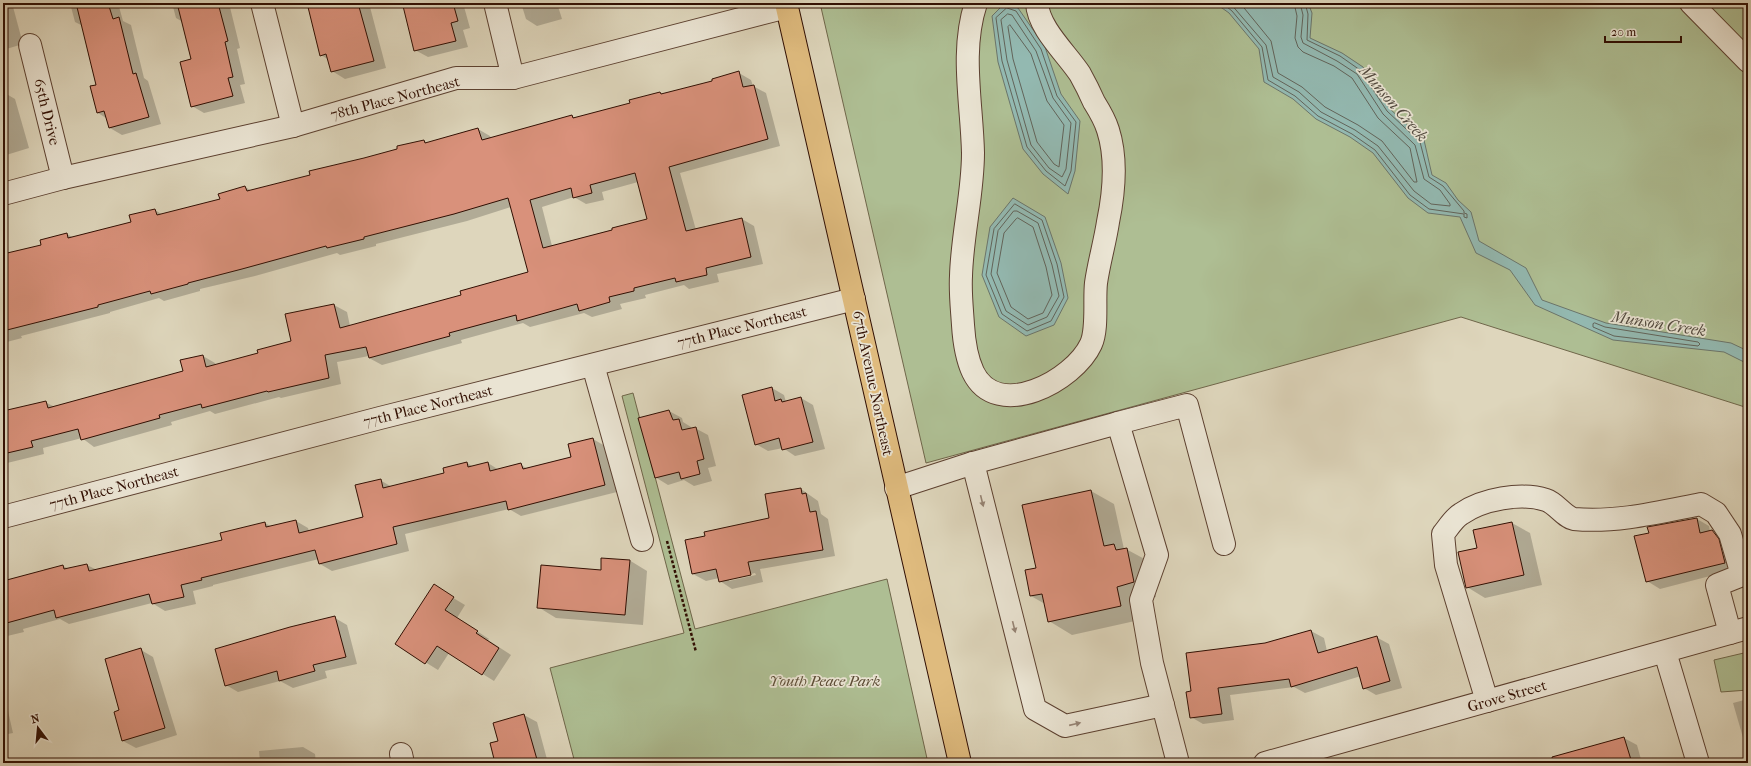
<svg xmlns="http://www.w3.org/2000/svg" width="1751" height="766" font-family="'IM FELL French Canon',serif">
  <rect width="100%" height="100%" fill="#ded6bc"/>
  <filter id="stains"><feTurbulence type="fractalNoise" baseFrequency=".005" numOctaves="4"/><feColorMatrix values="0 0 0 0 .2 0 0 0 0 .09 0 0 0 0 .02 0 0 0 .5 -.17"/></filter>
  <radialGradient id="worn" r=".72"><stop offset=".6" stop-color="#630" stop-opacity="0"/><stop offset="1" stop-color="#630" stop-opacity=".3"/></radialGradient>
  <!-- green -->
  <g fill="#aebe93" stroke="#6f664a">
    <polygon points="820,3 1748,3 1748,408 1461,317 926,463"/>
    <polygon points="633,393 695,629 887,579 928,763 575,763 550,668 684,633 622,396"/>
    <polygon points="1748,652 1748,690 1721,692 1714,660"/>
  </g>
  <!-- water -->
  <g fill="#93b9b1" stroke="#6b756b">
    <polygon points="1005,3 1018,8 1045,47 1061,94 1080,121 1075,171 1068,194 1043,174 1023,149 998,62 992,16"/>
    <polygon points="1215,3 1308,3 1312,13 1310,38 1342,53 1363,67 1390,109 1424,140 1432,175 1446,183 1458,200 1471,212 1479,241 1526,268 1542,300 1606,323 1731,343 1748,351 1748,364 1724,352 1613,340 1535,305 1510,270 1476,253 1460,217 1428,213 1408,198 1373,153 1350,137 1316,119 1293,99 1264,82 1259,49 1229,13"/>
    <polygon points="1013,198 1045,217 1061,263 1068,298 1054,325 1026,336 999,317 982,275 990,227"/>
  </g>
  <!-- shadow -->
  <g fill="#0003" fill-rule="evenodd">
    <polygon points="3,3 12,3 23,44 3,50"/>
    <polygon points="70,3 118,3 123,21 131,25 144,78 148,81 161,124 122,135 110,128 106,118 98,113 91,87 97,85 83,26 75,22"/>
    <polygon points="172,3 229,3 240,48 237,49 245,84 240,85 245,103 204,113 192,106 193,60 183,22 176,18"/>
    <polygon points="308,3 369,3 386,68 345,79 332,71 329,60 321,55"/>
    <polygon points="403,3 463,3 470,28 463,30 468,47 428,57 415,50"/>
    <polygon points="521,3 557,3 562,19 537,26 526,19"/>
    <polygon points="617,3 642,3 625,8"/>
    <path d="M739 73 751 80 753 86 766 93 780 146 680 173 696 230 742 219 754 226 763 264 717 274 719 282 689 289 684 285 645 295 646 298 620 304 622 309 592 317 584 313 530 327 523 323 461 340 462 343 382 365 369 358V356L337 362 341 384 281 398 279 397 215 414 210 411 171 422 172 425 94 447 82 438 43 448 44 454 3 464V412L45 402 55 407 185 372 203 356 215 363 216 365 259 354 293 342 286 315 334 305 347 312 350 326 462 296 529 272 511 207 467 221 376 244V246L340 255 337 253 255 276 200 289V291L164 301 159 298 110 312V313L21 336 22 338 3 343V255L43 245 67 234 74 238 132 222 155 210 163 215 221 200 245 187 252 191 311 176 424 141 428 143 478 129 490 136 491 138 572 116 575 118 631 104 660 93 664 95 714 82ZM638 182 648 220 552 246 542 207 574 197 586 204 604 200 602 192Z"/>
    <polygon points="3,92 15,99 29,148 3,156"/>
    <polygon points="772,388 784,395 786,402 801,398 813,405 825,449 795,456 783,448 768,451 756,444"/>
    <polygon points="669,411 682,418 683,422 691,427 691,429 695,428 708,435 716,466 708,468 712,481 694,486 684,480 668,485 655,477 639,419"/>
    <polygon points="593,439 605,446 617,492 521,516 509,509 405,534 409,551 332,571 320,564 319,559 213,585 213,586 193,591 196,604 165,611 152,603 69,624 60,619 23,629 24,632 3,637 3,582 63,566 69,569 87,565 97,570 223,541 265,523 272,527 296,521 308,528 309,531 365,517 380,480 392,487 445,474 467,463 474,467 488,463 499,470 521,465 528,469 572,458"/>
    <path d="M801 489 818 501 821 514 828 519 835 556 760 569 763 582 732 589 720 581 719 578 706 581 693 574 706 536 770 519ZM755 573 756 575 729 581V579Z"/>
    <polygon points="1091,491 1114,504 1124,549 1126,549 1150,562 1156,597 1140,600 1144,619 1072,635 1049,621 1045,604 1031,596 1037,569"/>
    <polygon points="1697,519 1709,526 1710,531 1725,538 1737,569 1660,589 1647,581"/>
    <polygon points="1512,523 1530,533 1542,585 1485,598 1467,587 1478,549"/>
    <polygon points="629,560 647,571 643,625 556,618 538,607 601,571"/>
    <polygon points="445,593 465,605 457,618 489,639 488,640 511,655 494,681 449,653 438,670 396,644"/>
    <polygon points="335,618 347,625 357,664 325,671 327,678 293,688 280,681 238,692 226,685"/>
    <polygon points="1311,631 1324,638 1327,651 1376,637 1389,644 1402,688 1376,695 1364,688 1361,676 1305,693 1294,687 1230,695 1234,720 1203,724 1191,717 1192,692 1265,644"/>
    <polygon points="141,650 153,657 177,735 136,748 123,741 120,711"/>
    <polygon points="3,689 13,733 3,735"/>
    <polygon points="1748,699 1748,755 1733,703"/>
    <polygon points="524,715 537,722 548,763 496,763 499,742 494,724"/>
    <polygon points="1624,738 1637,745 1642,763 1591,763 1587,748"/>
    <polygon points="303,747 315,754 316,763 260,763 259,751"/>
    <polygon points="136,760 181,761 184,763 136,763"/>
  </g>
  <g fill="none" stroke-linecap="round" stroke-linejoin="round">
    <!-- shore -->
    <g stroke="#62645a" stroke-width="1">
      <polyline points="1222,3 1232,11 1262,47 1268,80 1295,96 1318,116 1352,134 1375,150 1410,195 1429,209 1464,214 1464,217 1467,218 1467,214 1464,213 1464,211 1443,186 1429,177 1420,142 1387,111 1360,70 1340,56 1307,40 1308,14 1305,3"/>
      <polyline points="1230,3 1266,45 1273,77 1299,92 1321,112 1355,130 1378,146 1414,191 1431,204 1450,206 1450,204 1440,190 1424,179 1415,145 1383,114 1357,74 1337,61 1303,43 1301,37 1303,15 1300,3"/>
      <polyline points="1240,3 1271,41 1278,73 1302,87 1325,107 1358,125 1382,141 1414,182 1417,182 1410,148 1378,118 1352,78 1334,66 1303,52 1298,47 1295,38 1297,16 1294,3"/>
      <polygon points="1007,8 1016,11 1041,49 1057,96 1076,122 1071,171 1065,186 1046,171 1027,147 1002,61 996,18"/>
      <polygon points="1008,14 1012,15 1036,51 1053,98 1071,123 1066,169 1062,177 1049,168 1031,145 1007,60 1001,20"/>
      <polygon points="1010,25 1031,54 1047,101 1064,125 1059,167 1054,164 1037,142 1013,59 1008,27"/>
      <polygon points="1015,204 1042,220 1057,264 1064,297 1051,321 1027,331 1002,314 986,275 994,229"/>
      <polygon points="1014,211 1017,211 1038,223 1052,265 1059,296 1047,317 1028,325 1006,311 991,274 998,231"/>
      <polygon points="1018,218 1033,227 1046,267 1052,295 1043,313 1028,319 1011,307 997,273 1004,233 1016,219"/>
      <polygon points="1595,323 1605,327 1698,342 1700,344 1698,346 1614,336 1593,327 1593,324"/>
    </g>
  </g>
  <!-- building -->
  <g fill="#d9917b" stroke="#300e02" fill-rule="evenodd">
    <polygon points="76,3 108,3 113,19 119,17 133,74 136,73 149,117 109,128 104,111 97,113 90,86 96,85"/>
    <polygon points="177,3 218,3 228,41 225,42 233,77 228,78 233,96 191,107 180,62 191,59"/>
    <polygon points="307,3 358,3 374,61 331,72 326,54 320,56"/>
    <polygon points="414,3 453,3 458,21 451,23 456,41 414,51 403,6"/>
    <path d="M739 71 743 87 754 85 768 139 669 167 686 231 742 218 751 257 706 268 707 275 676 282 675 278 634 288V291L609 297 610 302 579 311 577 304 517 321 516 315 449 333 450 336 369 358 366 347 325 355 329 378 268 392 267 391 202 408 201 404 159 415 160 418 81 440 78 429 31 441 33 447 3 454V411L46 401 48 408 183 371 180 360 203 355 206 367 258 353 257 350 291 341 285 314 334 304 340 328 461 295 460 291 528 272 508 198 454 214 364 237V239L327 248 326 246 242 269 188 283V284L151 294 150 291 98 305V307L3 331V254L41 245 40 240 67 233 68 238 131 222 129 215 155 209 157 215 220 199 218 194 245 186 247 191 310 175 309 171 364 158 397 149V146L424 140 425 143 478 128 482 140 572 115 573 118 630 103 629 100 660 92 661 94 712 81V79ZM635 173 647 219 612 228V230L543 248 530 200 571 188 573 198 592 193 590 185Z"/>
    <polygon points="772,387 775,401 781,399 782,402 801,397 813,442 782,450 779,438 755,445 742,395"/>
    <polygon points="669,410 673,420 679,419 682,430 696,427 704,459 697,461 700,474 681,479 679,472 655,478 638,418"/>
    <polygon points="593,438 605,485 508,510 506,501 393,527 397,544 319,564 315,550 201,578 202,580 181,585 184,597 152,604 149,594 56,618 54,610 3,624 3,581 63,565 64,569 87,564 89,571 222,540 220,533 265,522 266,527 296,520 299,533 363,517 355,485 381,479 383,488 444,473 443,468 467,462 468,467 488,462 490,471 521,463 523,469 571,457 568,444"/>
    <polygon points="801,488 802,494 806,493 810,512 816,511 823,550 748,562 751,575 719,582 716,569 692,574 685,540 705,536 704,532 769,518 765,494"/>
    <polygon points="1091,490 1104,546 1114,544 1116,550 1127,548 1134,582 1117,587 1121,606 1048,622 1042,594 1030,596 1025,570 1036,568 1022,505"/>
    <polygon points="1697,518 1700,533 1712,530 1719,539 1725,563 1646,582 1634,536 1649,533 1647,527"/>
    <polygon points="1512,522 1524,575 1466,588 1458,552 1477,548 1473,530"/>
    <polygon points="601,558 630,560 625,615 537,608 541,565 601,570"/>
    <polygon points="434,584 454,597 445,610 478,631 476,633 499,648 482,675 437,646 425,664 395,644"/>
    <polygon points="335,616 346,657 313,665 315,671 279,681 277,671 225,686 215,649 290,627"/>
    <polygon points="1311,630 1318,653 1377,636 1390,681 1363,689 1357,667 1291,687 1289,679 1218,688 1222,714 1190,718 1186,692 1191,691 1186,653 1265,643"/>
    <polygon points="141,648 165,728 122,741 114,712 119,710 105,659"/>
    <polygon points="524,714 538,763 495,763 490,743 498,741 493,723"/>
    <polygon points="1624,737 1632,763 1553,763 1552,757"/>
  </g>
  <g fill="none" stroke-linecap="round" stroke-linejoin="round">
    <defs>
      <g id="minor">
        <polyline points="262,3 293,126"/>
        <polyline points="495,3 513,78"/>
        <path d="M976 3C960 51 972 104 973 153 973 194 962 235 961 276 960 292 962 309 963 325 964 341 966 357 973 372 997 422 1074 381 1091 344 1098 329 1094 300 1096 283 1099 262 1105 242 1108 222 1114 193 1117 158 1108 130 1105 120 1099 110 1094 102 1090 93 1085 83 1080 74 1067 54 1038 28 1037 3"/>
        <polyline points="1691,3 1748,61"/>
        <polyline points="30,45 63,178"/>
        <polyline points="3,194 63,178 293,126 456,78 513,78 787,7"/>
        <polyline points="593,365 642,540"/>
        <polyline points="1118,423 1187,405 1224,544"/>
        <polyline points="973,463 1035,709 1065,726 1163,705"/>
        <polyline points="896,488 973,463 1118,423 1157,555 1141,600 1152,663 1178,763"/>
        <polyline points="3,517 380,418 854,299"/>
        <polyline points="1665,652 1698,763"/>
        <path d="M1487 701 1446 565 1443 534C1448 528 1454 518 1461 514 1482 499 1521 492 1546 500 1556 503 1564 517 1574 519 1616 523 1660 512 1701 504L1716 513 1730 534 1742 575 1717 585 1730 633"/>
        <polyline points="401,754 403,763"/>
        <polyline points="1265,763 1748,628"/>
      </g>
      <polyline id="major" points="786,3 960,763"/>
    </defs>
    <!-- minor casing -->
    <use href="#minor" stroke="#5c4030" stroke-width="24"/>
    <!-- major casing -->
    <use href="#major" stroke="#300e02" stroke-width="24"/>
    <!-- path -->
    <polyline stroke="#300e02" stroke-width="2.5" stroke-dasharray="3 2" stroke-linecap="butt" points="667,541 696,652"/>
    <!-- minor -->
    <use href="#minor" stroke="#eae4d3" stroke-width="22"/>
    <!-- major -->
    <use href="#major" stroke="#dfbb7e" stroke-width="22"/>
  </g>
  <!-- one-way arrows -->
  <defs><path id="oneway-solid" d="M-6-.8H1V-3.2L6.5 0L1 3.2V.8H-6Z"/></defs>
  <g fill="#968475">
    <use href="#oneway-solid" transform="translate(982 501) rotate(76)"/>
    <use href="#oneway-solid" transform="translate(1014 627) rotate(76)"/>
    <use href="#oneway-solid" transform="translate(1075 724) rotate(-13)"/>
  </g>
  <g text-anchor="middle" stroke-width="3.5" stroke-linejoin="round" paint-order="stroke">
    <!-- street labels -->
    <g font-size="15" fill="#300e02" stroke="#eae4d3">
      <text transform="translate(395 98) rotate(-15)" y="5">78th Place Northeast</text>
      <text transform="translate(47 112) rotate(76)" y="5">65th Drive</text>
      <text transform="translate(742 327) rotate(-14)" y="5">77th Place Northeast</text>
      <text transform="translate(873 383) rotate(78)" y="5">67th Avenue Northeast</text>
      <text transform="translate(428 406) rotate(-14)" y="5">77th Place Northeast</text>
      <text transform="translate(114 488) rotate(-15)" y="5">77th Place Northeast</text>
      <text transform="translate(1507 696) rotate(-16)" y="5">Grove Street</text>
    </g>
    <!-- park labels -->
    <g font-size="15" font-style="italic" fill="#5c4c35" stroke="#eae4d3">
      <text x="825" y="686">Youth Peace Park</text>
    </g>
    <!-- water labels -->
    <g font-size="16" font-style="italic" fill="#534a3f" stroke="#eae4d3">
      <text transform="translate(1394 103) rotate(49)" y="6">Munson Creek</text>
      <text transform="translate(1659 323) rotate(9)" y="6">Munson Creek</text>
    </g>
  </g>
  <!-- margin -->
  <rect width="1751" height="766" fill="none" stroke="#ded6bc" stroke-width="16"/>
  <rect x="4" y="4" width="1743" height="758" fill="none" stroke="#300e02" stroke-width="2"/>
  <rect x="8" y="8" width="1735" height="750" fill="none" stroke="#300e02"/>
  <!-- north arrow -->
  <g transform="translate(38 728) rotate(344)" stroke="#eae4d3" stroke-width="3" paint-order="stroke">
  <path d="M0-3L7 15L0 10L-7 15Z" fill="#300e02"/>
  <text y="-6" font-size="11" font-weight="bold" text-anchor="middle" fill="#300e02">N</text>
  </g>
  <!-- scale -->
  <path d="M1605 36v6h76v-6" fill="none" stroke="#300e02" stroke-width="2"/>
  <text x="1611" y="36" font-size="12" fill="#300e02" stroke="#eae4d3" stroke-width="3" paint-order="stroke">20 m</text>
  <rect width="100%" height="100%" filter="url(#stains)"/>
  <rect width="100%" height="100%" fill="url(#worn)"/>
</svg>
